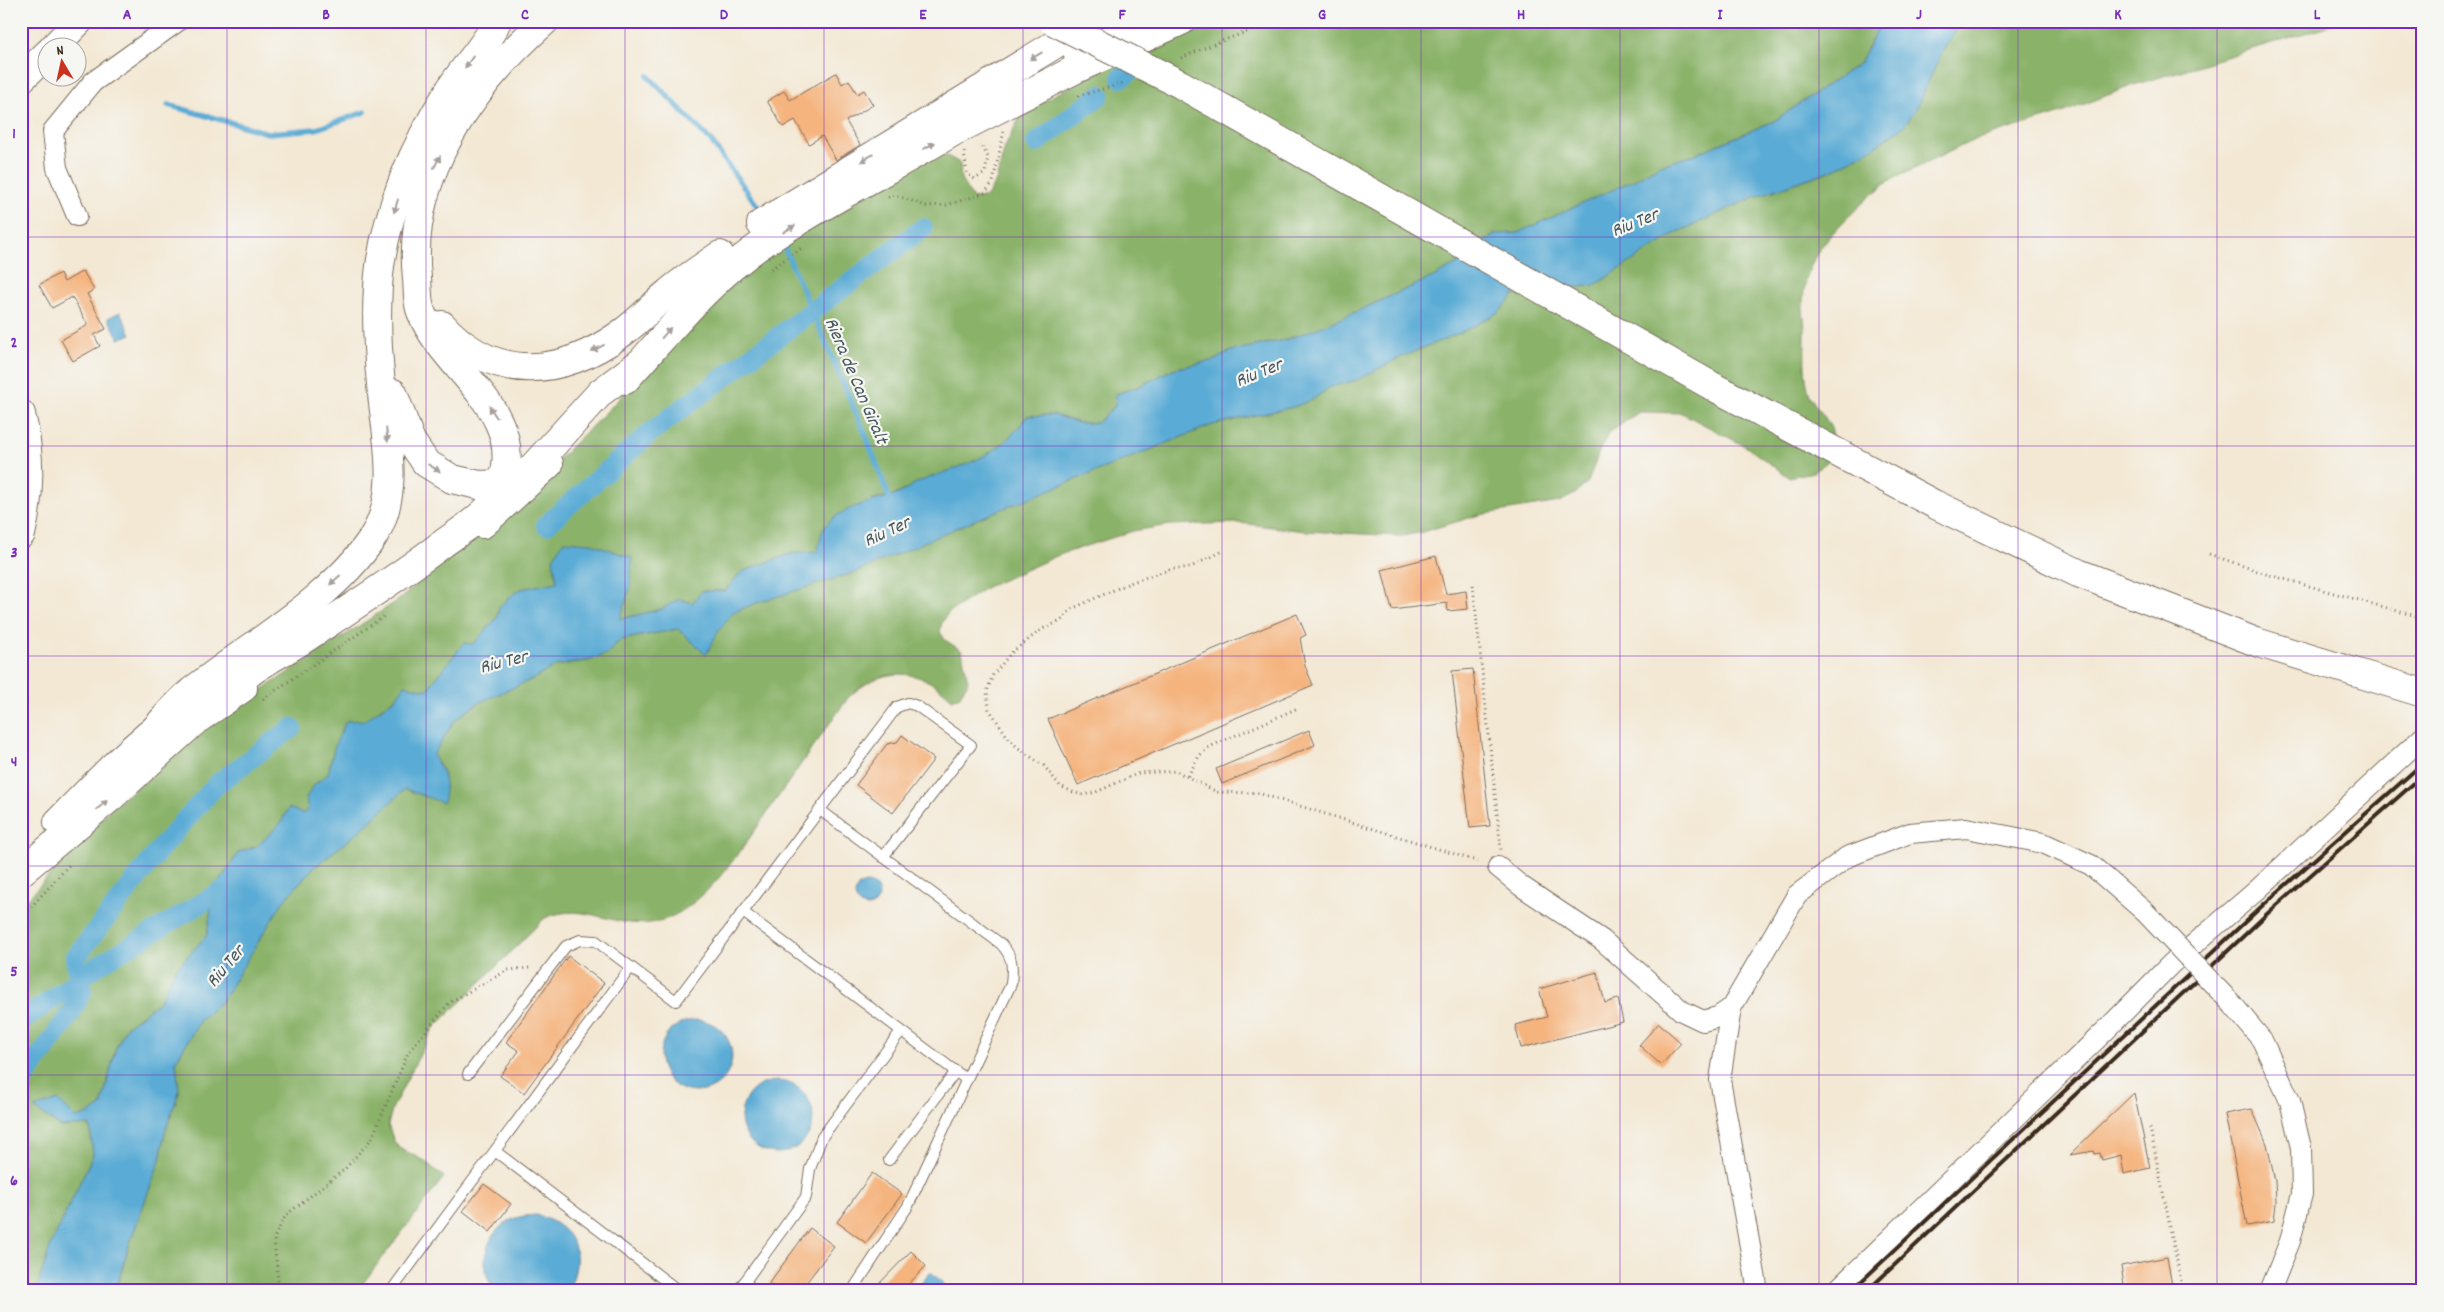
<svg xmlns="http://www.w3.org/2000/svg" width="2444" height="1312" font-family="Dekko,sans-serif">
  <rect width="100%" height="100%" fill="#f6f6f2"/>
  <filter id="ink" filterUnits="userSpaceOnUse"><feTurbulence type="fractalNoise" baseFrequency=".02" numOctaves="2"/><feDisplacementMap in="SourceGraphic" scale="10" xChannelSelector="R" yChannelSelector="G"/><feConvolveMatrix kernelMatrix="1 2 1 2 8 2 1 2 1" color-interpolation-filters="sRGB"/></filter>
  <filter id="wash" filterUnits="userSpaceOnUse"><feTurbulence type="fractalNoise" baseFrequency=".0096" numOctaves="4" result="noise"/><feDisplacementMap in="SourceGraphic" scale="20" xChannelSelector="R" yChannelSelector="G"/><feGaussianBlur stdDeviation="1.12" result="paint"/><feColorMatrix in="noise" values="0 0 0 0 0 0 0 0 0 0 0 0 0 0 0 0 0 1.4 0 .05"/><feComposite in="paint" operator="in"/></filter>
  <g filter="url(#wash)">
    <rect width="100%" height="100%" fill="#f3e8d4"/>
    <!-- forest -->
    <g fill="#8ab269" stroke="#626e44">
      <polygon points="1208,21 1881,21 1860,63 1774,121 1693,155 1658,166 1634,180 1517,233 1494,234 1459,263 1433,277 1331,323 1285,340 1231,351 1215,360 1173,369 1140,386 1116,394 1115,405 1097,423 1079,423 1054,415 1027,416 1018,430 1001,447 972,463 916,483 899,493 873,500 823,529 818,552 790,554 741,572 725,591 702,591 692,603 679,599 662,609 620,619 629,589 553,558 557,582 521,589 500,607 497,618 473,644 464,643 427,690 405,685 395,699 381,708 335,745 328,774 315,784 308,808 303,814 289,808 280,824 257,847 239,852 219,882 213,896 207,935 175,970 160,1001 126,1027 116,1048 101,1106 89,1114 76,1118 58,1100 34,1108 61,1127 90,1125 93,1155 51,1244 36,1291 21,1291 21,906 111,808 225,714 397,601 507,511 613,405 728,283 757,260 940,152 960,163 961,180 973,199 987,196 996,181 1005,147 1023,111 1169,36"/>
      <path d="M1962 21H2344L2131 86 2062 113 1974 140 1883 184 1878 191 1871 195C1837 229 1807 249 1803 300 1802 310 1805 321 1805 331 1805 351 1803 376 1810 396 1816 409 1831 420 1833 436 1834 443 1829 454 1827 462L1813 472 1789 477 1745 446 1682 413 1639 412 1609 433 1600 449 1588 482 1575 494 1559 502 1479 515 1419 533 1401 536 1305 531 1239 523 1170 525 1133 531 1059 555 987 587 948 613 942 622 940 632 945 640 962 651 968 682 960 696 952 699C919 666 881 666 848 698 824 731 801 764 778 797 749 837 707 911 656 922 616 931 585 900 545 918L433 1029 392 1109 388 1125 394 1141 399 1148 423 1160 444 1177 357 1291H116L130 1242 160 1160 165 1132 179 1092 176 1061 200 1020 222 1000 284 900 312 869 362 829 405 789 443 802 444 773 433 755 455 720 478 703 533 679 555 666 592 660 608 653 620 640 678 629 718 632 732 613 756 603 855 572 977 519 1212 425 1293 407 1312 400 1330 387 1357 380 1399 358 1464 331 1499 312 1513 295 1595 285 1676 233 1752 198 1833 170 1870 150 1904 126 1916 109 1942 52Z"/>
    </g>
    <!-- water -->
    <g fill="#5aabd5" stroke="#4a6a7a">
      <path d="M1881 21H1962L1942 52 1916 109 1904 126 1870 150 1832 170 1752 198 1676 233 1595 285 1514 295 1499 312 1464 331 1399 358 1357 380 1330 387 1312 400 1293 407 1212 425 977 519 856 572 756 603 732 613 718 632 706 655 678 629 620 640 608 653 592 660 555 666 533 679 478 703 455 720 433 755C444 773 448 782 443 803L405 789 362 829 312 869 284 900 222 1001 200 1020 176 1061 179 1092 165 1132 160 1160 130 1242 115 1291H36L51 1244 93 1155 90 1125 61 1127 34 1108 58 1100 76 1118 89 1114 101 1106 116 1048 126 1027 160 1001 175 970 207 935 213 896 219 882 239 852 257 846 280 824 289 808 303 814 308 809 306 798 315 784 328 774 335 745 346 721 365 720 395 699 405 685 427 690 464 643 473 644 497 618 499 607 513 594 521 589 557 582 553 558 564 541 591 543 632 558 630 589 620 619 662 609 679 599 692 603 702 591H725L741 572 790 554 818 552C819 545 820 536 823 530 835 507 876 501 898 494 905 491 911 485 918 482 964 464 997 460 1027 416L1054 415 1079 423H1097L1115 406 1116 394 1140 386 1173 369 1215 360 1231 351 1285 340 1331 323 1433 277 1459 263 1494 234 1517 233 1634 180 1658 166 1693 155 1774 121 1860 63Z"/>
      <polygon points="120,312 131,334 119,339 108,318"/>
      <circle cx="867" cy="895" r="12"/>
      <circle cx="696" cy="1056" r="36"/>
      <circle cx="777" cy="1117" r="36"/>
      <path d="M537 1215C575 1227 586 1255 568 1290L496 1291C477 1271 484 1236 507 1222 516 1216 526 1216 537 1215Z"/>
      <polygon points="931,1272 951,1291 914,1291"/>
    </g>
    <g fill="none" stroke-linecap="round" stroke-linejoin="round">
      <!-- stream -->
      <g stroke="#5aabd5" stroke-width="5.5">
        <polyline points="648,76 711,141 758,207"/>
        <polyline points="168,105 268,133 316,129 365,112"/>
        <polyline points="785,249 866,436 891,503"/>
      </g>
      <!-- canal -->
      <g stroke="#5aabd5" stroke-width="20">
        <polyline points="1121,78 1130,71"/>
        <polyline points="1036,143 1100,95"/>
        <polyline points="546,525 651,432 923,228"/>
        <polyline points="21,1022 97,966 235,883"/>
        <polyline points="21,1083 72,1011 82,991 75,958 163,845 217,784 292,728"/>
      </g>
    </g>
    <g id="blocks">
      <!-- building -->
      <g fill="#f5b47e">
        <polygon points="836,73 842,84 849,80 857,94 864,90 873,105 846,121 860,145 836,160 822,136 809,144 795,120 783,127 767,101 784,91 790,100"/>
        <polygon points="83,271 94,290 87,294 106,329 94,335 100,346 73,361 61,340 88,325 72,297 52,308 39,285 60,273 64,282"/>
        <polygon points="1436,556 1446,594 1466,591 1468,609 1448,611 1447,603 1392,610 1382,570"/>
        <polygon points="1297,614 1306,635 1300,638 1305,666 1313,685 1078,785 1048,719"/>
        <polygon points="1473,669 1490,826 1470,828 1452,671"/>
        <polygon points="1309,730 1315,745 1222,784 1216,769"/>
        <polygon points="902,735 934,759 893,813 856,785 887,744 897,742"/>
        <polygon points="568,956 604,983 524,1093 500,1076 519,1051 506,1042"/>
        <polygon points="1597,972 1605,1003 1618,999 1623,1022 1521,1048 1515,1025 1547,1017 1539,989"/>
        <polygon points="1659,1023 1681,1043 1661,1065 1639,1045"/>
        <polygon points="2134,1093 2150,1168 2124,1174 2121,1155 2102,1160 2100,1153 2095,1154 2094,1151 2069,1155"/>
        <polygon points="2252,1109 2267,1144 2275,1181 2276,1203 2274,1221 2247,1226 2225,1114"/>
        <polygon points="872,1173 902,1194 866,1243 837,1222"/>
        <polygon points="484,1184 511,1204 490,1232 463,1211"/>
        <polygon points="810,1228 834,1246 800,1291 779,1291 769,1283"/>
        <polygon points="911,1251 926,1266 902,1291 872,1291"/>
        <polygon points="2167,1257 2173,1291 2125,1291 2121,1266"/>
      </g>
    </g>
  </g>
  <g filter="url(#ink)">
    <use href="#blocks" fill-opacity="0" stroke="#7b6c5e" stroke-width="1"/>
    <g fill="none" stroke-linecap="round" stroke-linejoin="round">
      <defs>
        <g id="lane">
          <path d="M820 810 1001 944C1013 957 1013 966 1011 984L908 1206 852 1291"/>
          <polyline points="743,912 967,1080"/>
          <polyline points="468,1074 566,946 580,940 596,941 676,1001 897,707 908,703 917,706 971,745 883,857"/>
          <polyline points="495,1151 679,1291"/>
          <polyline points="889,1160 956,1071"/>
          <polyline points="744,1282 756,1291"/>
          <polyline points="391,1291 631,967"/>
          <polyline points="738,1291 806,1197 810,1169 822,1137 901,1031"/>
        </g>
        <g id="street">
          <polyline points="77,216 57,168 53,131 93,82 178,21"/>
          <polyline points="1498,867 1521,886 1602,940 1682,1011 1703,1021 1718,1017 1731,1008"/>
          <polyline points="2233,1005 2262,1040 2290,1101 2301,1148 2302,1194 2290,1241 2270,1291"/>
          <polyline points="1758,1291 1720,1080 1731,1008 1797,895 1847,857 1910,833 1966,828 2043,843 2091,865 2145,912"/>
          <polyline points="1836,1291 2108,1028 2171,964 2256,891 2423,737"/>
        </g>
        <g id="primary">
          <polyline points="1078,55 1132,21"/>
          <polyline points="761,224 1093,21"/>
          <path d="M625 380C668 333 708 281 762 244 831 198 907 161 978 117"/>
          <polyline points="483,524 549,464"/>
          <path d="M58 822C95 784 132 745 175 714"/>
          <polyline points="21,872 110,798 195,721 243,688"/>
        </g>
        <g id="highway">
          <polyline points="53,48 79,21"/>
          <polyline points="21,79 48,53"/>
          <polyline points="959,129 1076,69 1181,21"/>
          <path d="M442 325C495 383 561 377 622 333 639 321 652 306 668 293 684 279 703 267 720 255"/>
          <polyline points="1712,386 1934,504 2078,573 2256,642 2423,693"/>
          <polyline points="393,393 411,441 426,463 452,479 479,485 502,484 530,470 601,392 640,363"/>
          <path d="M21 414C31 455 31 493 21 534"/>
          <path d="M224 701C233 691 241 679 252 671 267 660 285 651 301 641 348 610 396 579 441 545 456 534 479 520 490 506 495 501 500 490 502 483 527 411 446 372 422 314 417 304 418 289 417 278 406 177 472 85 545 21"/>
          <path d="M156 728C167 716 178 702 191 692 249 645 333 599 373 537 402 492 385 433 381 384 377 346 375 305 380 266 389 204 416 143 449 91 463 67 486 46 497 21"/>
        </g>
      </defs>
      <!-- lane casing -->
      <use href="#lane" stroke="#7b6c5e" stroke-width="12"/>
      <!-- street casing -->
      <use href="#street" stroke="#7b6c5e" stroke-width="22"/>
      <!-- primary casing -->
      <use href="#primary" stroke="#7b6c5e" stroke-width="30"/>
      <!-- highway casing -->
      <use href="#highway" stroke="#7b6c5e" stroke-width="30"/>
      <!-- path -->
      <g stroke="#7b6c5e" stroke-width="3" stroke-dasharray="1 4" stroke-linecap="butt">
        <polyline points="1181,58 1221,41 1278,21"/>
        <polyline points="1078,96 1124,83"/>
        <polyline points="964,152 967,174 975,179 985,173 988,157 982,146 979,146"/>
        <polyline points="888,197 895,195 926,206 947,205 985,193 993,182 1004,131"/>
        <polyline points="771,269 803,247"/>
        <polyline points="1221,552 1191,567 1171,569 1132,582 1071,609 1061,621 1042,629 1011,653 993,675 987,691 989,709 1007,736 1017,747 1044,766 1060,786 1073,792 1083,795 1096,792 1139,773 1176,771 1217,792 1258,793 1480,862"/>
        <polyline points="2209,554 2266,574 2423,618"/>
        <polyline points="1473,585 1501,850"/>
        <polyline points="263,699 386,615"/>
        <polyline points="1188,776 1199,756 1209,747 1298,708"/>
        <polyline points="21,918 70,864"/>
        <polyline points="2150,1128 2183,1291"/>
        <polyline points="279,1291 274,1238 286,1215 344,1170 372,1138 409,1051 450,1002 508,970 530,968"/>
      </g>
      <!-- lane -->
      <use href="#lane" stroke="#fff" stroke-width="10"/>
      <!-- street -->
      <use href="#street" stroke="#fff" stroke-width="20"/>
      <!-- primary -->
      <use href="#primary" stroke="#fff" stroke-width="28"/>
      <!-- highway -->
      <use href="#highway" stroke="#fff" stroke-width="28"/>
      <!-- rail -->
      <g stroke="#3b2a1e" stroke-width="4">
        <polyline points="1851,1291 2262,906 2423,763"/>
        <polyline points="1867,1291 2268,913 2423,775"/>
      </g>
      <defs>
        <polyline id="street-bridge" points="2145,912 2233,1005"/>
        <polyline id="highway-bridge" points="1053,21 1180,84 1712,386"/>
      </defs>
      <!-- street-bridge casing -->
      <use href="#street-bridge" stroke="#7b6c5e" stroke-width="22" stroke-linecap="butt"/>
      <!-- highway-bridge casing -->
      <use href="#highway-bridge" stroke="#7b6c5e" stroke-width="30" stroke-linecap="butt"/>
      <!-- street-bridge -->
      <use href="#street-bridge" stroke="#fff" stroke-width="20"/>
      <!-- highway-bridge -->
      <use href="#highway-bridge" stroke="#fff" stroke-width="28"/>
    </g>
    <!-- one-way arrows -->
    <defs><path id="oneway-solid" d="M-6-.8H1V-3.2L6.5 0L1 3.2V.8H-6Z" transform="scale(1.25)"/></defs>
    <g fill="#a79f9a">
      <use href="#oneway-solid" transform="translate(1036 56) rotate(149)"/>
      <use href="#oneway-solid" transform="translate(469 62) rotate(125)"/>
      <use href="#oneway-solid" transform="translate(929 146) rotate(-29)"/>
      <use href="#oneway-solid" transform="translate(867 158) rotate(149)"/>
      <use href="#oneway-solid" transform="translate(437 162) rotate(-63)"/>
      <use href="#oneway-solid" transform="translate(396 206) rotate(107)"/>
      <use href="#oneway-solid" transform="translate(789 229) rotate(-31)"/>
      <use href="#oneway-solid" transform="translate(666 333) rotate(-49)"/>
      <use href="#oneway-solid" transform="translate(598 348) rotate(153)"/>
      <use href="#oneway-solid" transform="translate(493 412) rotate(-123)"/>
      <use href="#oneway-solid" transform="translate(387 435) rotate(83)"/>
      <use href="#oneway-solid" transform="translate(434 468) rotate(31)"/>
      <use href="#oneway-solid" transform="translate(335 580) rotate(138)"/>
      <use href="#oneway-solid" transform="translate(102 805) rotate(-40)"/>
    </g>
  </g>
  <!-- grid -->
  <path fill="none" stroke="#7b2cbf" stroke-width="1" stroke-opacity="0.55" d="M227 21V1291M426 21V1291M625 21V1291M824 21V1291M1023 21V1291M1222 21V1291M1421 21V1291M1620 21V1291M1819 21V1291M2018 21V1291M2217 21V1291M21 237H2423M21 446H2423M21 656H2423M21 866H2423M21 1075H2423"/>
  <g text-anchor="middle" stroke-width="4.5" stroke-linejoin="round" paint-order="stroke">
    <!-- water labels -->
    <g font-size="19" font-style="italic" fill="#46575e" stroke="#f6f6f2">
      <text transform="translate(1634 221) rotate(-22)" y="7">Riu Ter</text>
      <text transform="translate(1258 371) rotate(-22)" y="7">Riu Ter</text>
      <text transform="translate(858 380) rotate(67)" y="7">Riera de Can Giralt</text>
      <text transform="translate(886 530) rotate(-25)" y="7">Riu Ter</text>
      <text transform="translate(503 660) rotate(-14)" y="7">Riu Ter</text>
      <text transform="translate(224 965) rotate(-50)" y="7">Riu Ter</text>
    </g>
  </g>
  <!-- margin -->
  <rect width="2444" height="1312" fill="none" stroke="#f6f6f2" stroke-width="55"/>
  <!-- north arrow -->
  <g transform="translate(62 62) rotate(351)"><circle r="24" fill="#f6f6f2" stroke="#aba49d"/>
  <path d="M0-4L9 19L0 12L-9 19Z" fill="#c8321e"/>
  <text y="-8" font-size="14" font-weight="bold" text-anchor="middle" fill="#3b2a1e">N</text>
  </g>
  <rect x="28" y="28" width="2388" height="1256" fill="none" stroke="#7b2cbf" stroke-width="2"/>
  <g font-size="16" text-anchor="middle" font-weight="bold" fill="#7b2cbf">
    <text x="127" y="19">A</text>
    <text x="326" y="19">B</text>
    <text x="525" y="19">C</text>
    <text x="724" y="19">D</text>
    <text x="923" y="19">E</text>
    <text x="1122" y="19">F</text>
    <text x="1322" y="19">G</text>
    <text x="1521" y="19">H</text>
    <text x="1720" y="19">I</text>
    <text x="1919" y="19">J</text>
    <text x="2118" y="19">K</text>
    <text x="2317" y="19">L</text>
    <text x="14" y="138">1</text>
    <text x="14" y="347">2</text>
    <text x="14" y="557">3</text>
    <text x="14" y="766">4</text>
    <text x="14" y="976">5</text>
    <text x="14" y="1185">6</text>
  </g>
</svg>
